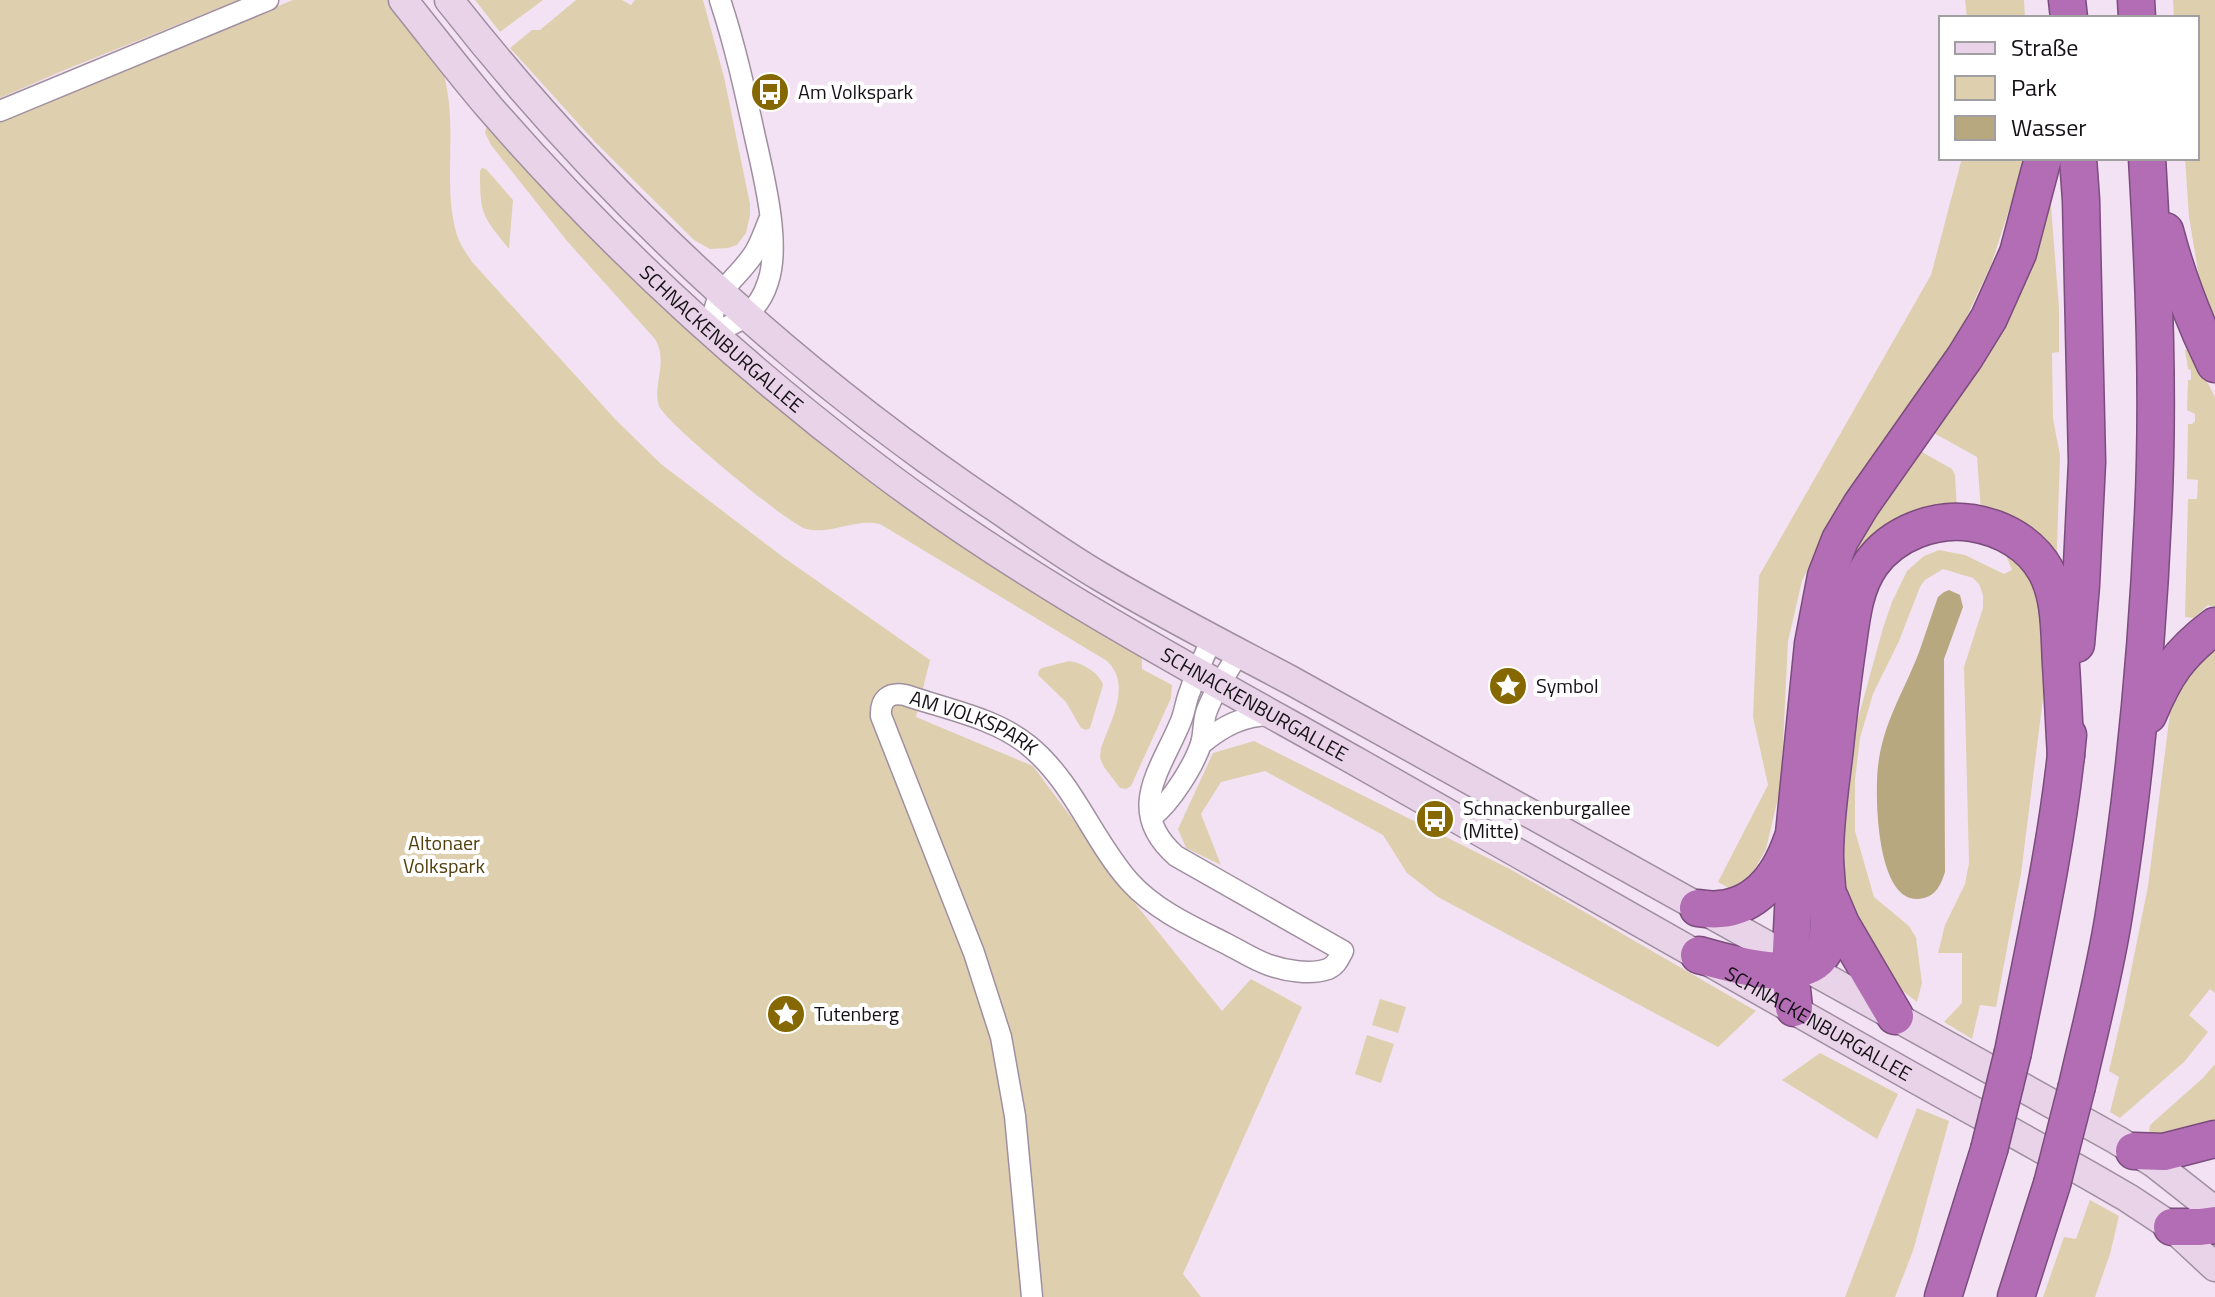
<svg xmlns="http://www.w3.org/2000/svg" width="2215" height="1297" font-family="'Titillium Web',sans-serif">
  <rect width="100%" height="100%" fill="#f3e2f4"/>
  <!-- green -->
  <g fill="#ded0ae">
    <polygon points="0,0 239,0 62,71 0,98"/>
    <path d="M293 0H390C402 15 438 55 442 69 460 124 441 182 457 235 460 245 467 254 472 262L616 420 661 464 783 557 930 660 916 717 1033 766 1138 907 1222 1011 1251 979 1302 1007 1183 1274 1201 1297H0V121Z"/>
    <polygon points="475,0 543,0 500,32"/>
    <polygon points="576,0 622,0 631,5 635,0 703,0 724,77 750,204 750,215 746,233 737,245 728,248 710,249 694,240 596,143 510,48 532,30 540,30"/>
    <polygon points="1965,0 2024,0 2025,18 1967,18"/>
    <polygon points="2173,0 2215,0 2215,326 2201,289 2189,217 2185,158 2197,158 2197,18 2174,18"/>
    <path d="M487 125 641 285 1142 655V669L1172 685 1171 698 1131 786 1126 789 1120 788 1104 767 1100 758 1101 748C1111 720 1132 685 1107 661L880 524C855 518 831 535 806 529 788 524 665 422 659 406 652 384 669 363 655 339L567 241 491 145 485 133Z"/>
    <polygon points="1962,158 2022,158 2017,185 1991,265 1959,333 1889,442 1832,518 1802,581 1788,641 1781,785 1766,849 1751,876 1734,891 1718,882 1768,785 1753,717 1759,576 1931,275"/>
    <path d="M482 168 486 169 513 200 509 249C482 215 480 215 480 171Z"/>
    <polygon points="2046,206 2051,206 2059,308 2059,352 2052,353 2053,419 2060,455 2056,577 1981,511 1977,457 1932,432"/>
    <polygon points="2190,349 2215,397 2215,608 2208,605 2194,618 2185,617 2188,499 2197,499 2198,480 2187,479 2188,424 2192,424 2195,421 2195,414 2187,410 2188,380 2191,380 2191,370 2188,369 2185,350"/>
    <polygon points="1915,448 1952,469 1955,475 1957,510 1873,545 1814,921 1809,938 1811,830 1847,569 1866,521"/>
    <polygon points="1939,550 1965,555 2004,574 2012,570 2004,550 2016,559 2037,584 2048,658 2021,874 1996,1007 1980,1005 1972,1039 1944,1022 1962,1003 1962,953 1938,953 1945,925 1965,884 1969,863 1964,667 1983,608 1983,595 1979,584 1973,578 1943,569 1925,580 1920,587 1899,641 1873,694 1860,738 1855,780 1855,831 1874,897 1909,926 1916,938 1922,983 1917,1002 1895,985 1863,949 1839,873 1851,744 1883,628 1892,602 1907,571 1924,556"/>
    <polygon points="2215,638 2215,993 2210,989 2189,1015 2208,1032 2184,1062 2120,1118 2110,1112 2119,1077 2109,1071 2124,1006 2148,886 2171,705 2175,689"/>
    <path d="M1069 661C1082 663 1099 672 1103 685L1090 728 1086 730 1081 728 1066 702 1038 675 1039 670 1042 668Z"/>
    <polygon points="1254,741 1510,869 1756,1011 1718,1047 1438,897 1407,873 1383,835 1265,771 1221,782 1201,814 1221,865 1186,848 1178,829 1213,753"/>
    <polygon points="1380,999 1406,1007 1398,1033 1372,1025"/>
    <polygon points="1367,1035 1394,1044 1381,1083 1355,1074"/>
    <polygon points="1820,1053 1898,1094 1877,1139 1782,1080"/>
    <polygon points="2215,1064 2215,1124 2169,1137 2163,1134 2149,1133 2150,1125 2203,1078"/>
    <polygon points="1917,1108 1949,1121 1913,1251 1895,1297 1845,1297"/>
    <polygon points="2090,1200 2119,1216 2110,1254 2095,1297 2043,1297 2064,1237 2076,1239"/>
  </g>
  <!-- water -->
  <path fill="#b8a880" d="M1949 590 1960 595 1963 607 1944 659 1945 872C1940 887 1935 898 1917 899 1879 899 1876 810 1877 782 1878 731 1900 700 1918 655 1925 636 1931 616 1938 597L1944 592Z"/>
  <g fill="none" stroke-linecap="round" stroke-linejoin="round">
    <defs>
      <g id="street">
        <path d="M720 0C735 45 745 91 755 137 764 177 781 244 768 282 759 311 739 325 711 332 714 286 730 288 753 255 760 245 764 232 769 220"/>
        <polyline points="0,111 268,0"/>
        <path d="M1201 744C1223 726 1243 715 1273 715"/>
        <path d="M1152 817C1171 802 1193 767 1201 744 1204 734 1203 723 1206 713 1213 692 1228 672 1239 652"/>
        <path id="s1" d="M1032 1297 1015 1116 1001 1037 974 953 881 716C880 699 889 692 905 695 946 709 995 718 1028 745 1073 781 1092 839 1129 881 1155 910 1191 926 1225 943 1239 950 1254 960 1269 965 1286 971 1311 975 1328 969 1337 965 1339 958 1343 951L1176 856C1124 810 1161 770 1181 721 1185 711 1186 700 1190 691 1196 673 1204 656 1212 639"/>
      </g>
      <g id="secondary">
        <path id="s2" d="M403 0C432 36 460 73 490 108 604 239 732 358 870 463 1023 580 1192 669 1359 763 1544 868 1729 973 1914 1078 1985 1118 2057 1156 2128 1198L2172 1227 2215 1267"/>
        <path d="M449 0C604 197 787 367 995 507 1030 531 1065 556 1101 577 1163 614 1228 647 1292 681L2117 1140 2154 1163 2215 1211"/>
      </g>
      <g id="highway">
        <polyline points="2067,0 2069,18"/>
        <polyline points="2136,0 2137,18"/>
        <path d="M2165 231C2177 277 2194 321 2215 364"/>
        <polyline points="2076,644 2081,585 2087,462 2081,200 2078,158"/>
        <path d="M2148 715C2165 674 2179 653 2215 626"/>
        <polyline points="1830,898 1841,924 1895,1016"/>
        <path d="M1698 908C1748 917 1777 883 1792 840"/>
        <path d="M1699 955C1730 963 1804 988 1824 951 1834 931 1825 879 1825 855 1825 819 1831 783 1835 747 1838 717 1842 687 1846 657 1851 626 1852 591 1871 564 1893 533 1936 517 1972 523 2003 528 2031 544 2046 571 2061 599 2059 634 2061 665 2063 696 2064 726 2066 756"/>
        <polyline points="1794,1008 1790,970 1795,870 1794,834 1813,644 1826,576 1840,540 1861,505 1965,357 1989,318 2018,253 2043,158"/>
        <path d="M2013 1052C2034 947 2058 841 2068 735"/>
        <path d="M2077 1086C2090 1029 2105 972 2114 914 2135 783 2147 649 2153 516 2159 397 2154 277 2147 158"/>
        <polyline points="2134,1151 2164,1152 2215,1139"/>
        <polyline points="2172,1227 2200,1227 2215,1225"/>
        <polyline points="1943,1297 1989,1150"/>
        <polyline points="2016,1297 2052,1184"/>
      </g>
    </defs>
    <!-- street casing -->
    <use href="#street" stroke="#a08fa0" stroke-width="23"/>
    <!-- secondary casing -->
    <use href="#secondary" stroke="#a08fa0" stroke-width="31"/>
    <!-- highway casing -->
    <use href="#highway" stroke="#7b4c7d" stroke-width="39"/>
    <!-- street -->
    <use href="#street" stroke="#fff" stroke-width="20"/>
    <!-- secondary -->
    <use href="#secondary" stroke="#e8d3e8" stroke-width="28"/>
    <!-- highway -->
    <use href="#highway" stroke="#b26db4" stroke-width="36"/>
    <defs>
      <g id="highway-bridge">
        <polyline points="1989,1150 2013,1052"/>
        <polyline points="2052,1184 2077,1086"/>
      </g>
    </defs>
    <!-- highway-bridge casing -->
    <use href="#highway-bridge" stroke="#7b4c7d" stroke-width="39" stroke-linecap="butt"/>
    <!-- highway-bridge -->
    <use href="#highway-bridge" stroke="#b26db4" stroke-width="36"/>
  </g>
  <!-- icons -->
  <defs>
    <symbol id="bus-disc" viewBox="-11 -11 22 22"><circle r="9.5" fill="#856801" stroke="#fff"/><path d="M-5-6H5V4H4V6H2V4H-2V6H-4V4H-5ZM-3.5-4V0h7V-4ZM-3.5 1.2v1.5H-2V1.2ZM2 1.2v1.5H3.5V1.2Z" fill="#fff"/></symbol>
    <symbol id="sight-disc" viewBox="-11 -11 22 22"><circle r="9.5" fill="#856801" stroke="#fff"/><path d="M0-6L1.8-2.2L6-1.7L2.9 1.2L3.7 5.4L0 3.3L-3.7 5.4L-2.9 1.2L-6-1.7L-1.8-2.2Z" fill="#fff"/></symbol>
  </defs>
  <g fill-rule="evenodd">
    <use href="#bus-disc" x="748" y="70" width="44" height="44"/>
    <use href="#sight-disc" x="1486" y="664" width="44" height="44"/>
    <use href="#bus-disc" x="1413" y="797" width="44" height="44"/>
    <use href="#sight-disc" x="764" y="992" width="44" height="44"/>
  </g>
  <g text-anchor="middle" stroke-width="8" stroke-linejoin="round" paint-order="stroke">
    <!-- poi labels -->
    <g font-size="20" fill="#151016" stroke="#fff" text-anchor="start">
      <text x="798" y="99">Am Volkspark</text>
      <text x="1536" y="693">Symbol</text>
      <text x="1463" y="815">Schnackenburgallee<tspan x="1463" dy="23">(Mitte)</tspan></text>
      <text x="814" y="1021">Tutenberg</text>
    </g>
    <!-- street labels -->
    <g font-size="20" fill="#151016" stroke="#fff">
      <text dy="7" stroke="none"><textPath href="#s2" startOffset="466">SCHNACKENBURGALLEE</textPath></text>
      <text dy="7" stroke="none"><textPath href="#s2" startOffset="1114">SCHNACKENBURGALLEE</textPath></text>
      <text dy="7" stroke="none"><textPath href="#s1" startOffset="718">AM VOLKSPARK</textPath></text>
      <text dy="7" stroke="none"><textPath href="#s2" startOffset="1762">SCHNACKENBURGALLEE</textPath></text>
    </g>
    <!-- park labels -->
    <g font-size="20" fill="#52410e" stroke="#fff">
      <text x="444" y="850">Altonaer<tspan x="444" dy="23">Volkspark</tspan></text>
    </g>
  </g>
  <!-- legend -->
  <rect x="1939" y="16" width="260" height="144" fill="#ffffff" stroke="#a19fa2" stroke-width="2"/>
  <rect x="1955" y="42" width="40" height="12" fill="#e8d3e8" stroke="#a19fa2" stroke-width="2"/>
  <text x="2011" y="56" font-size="24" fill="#151016">Straße</text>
  <rect x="1955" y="76" width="40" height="24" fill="#ded0ae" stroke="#a19fa2" stroke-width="2"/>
  <text x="2011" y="96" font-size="24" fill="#151016">Park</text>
  <rect x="1955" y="116" width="40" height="24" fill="#b8a880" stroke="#a19fa2" stroke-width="2"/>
  <text x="2011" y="136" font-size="24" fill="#151016">Wasser</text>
</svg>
